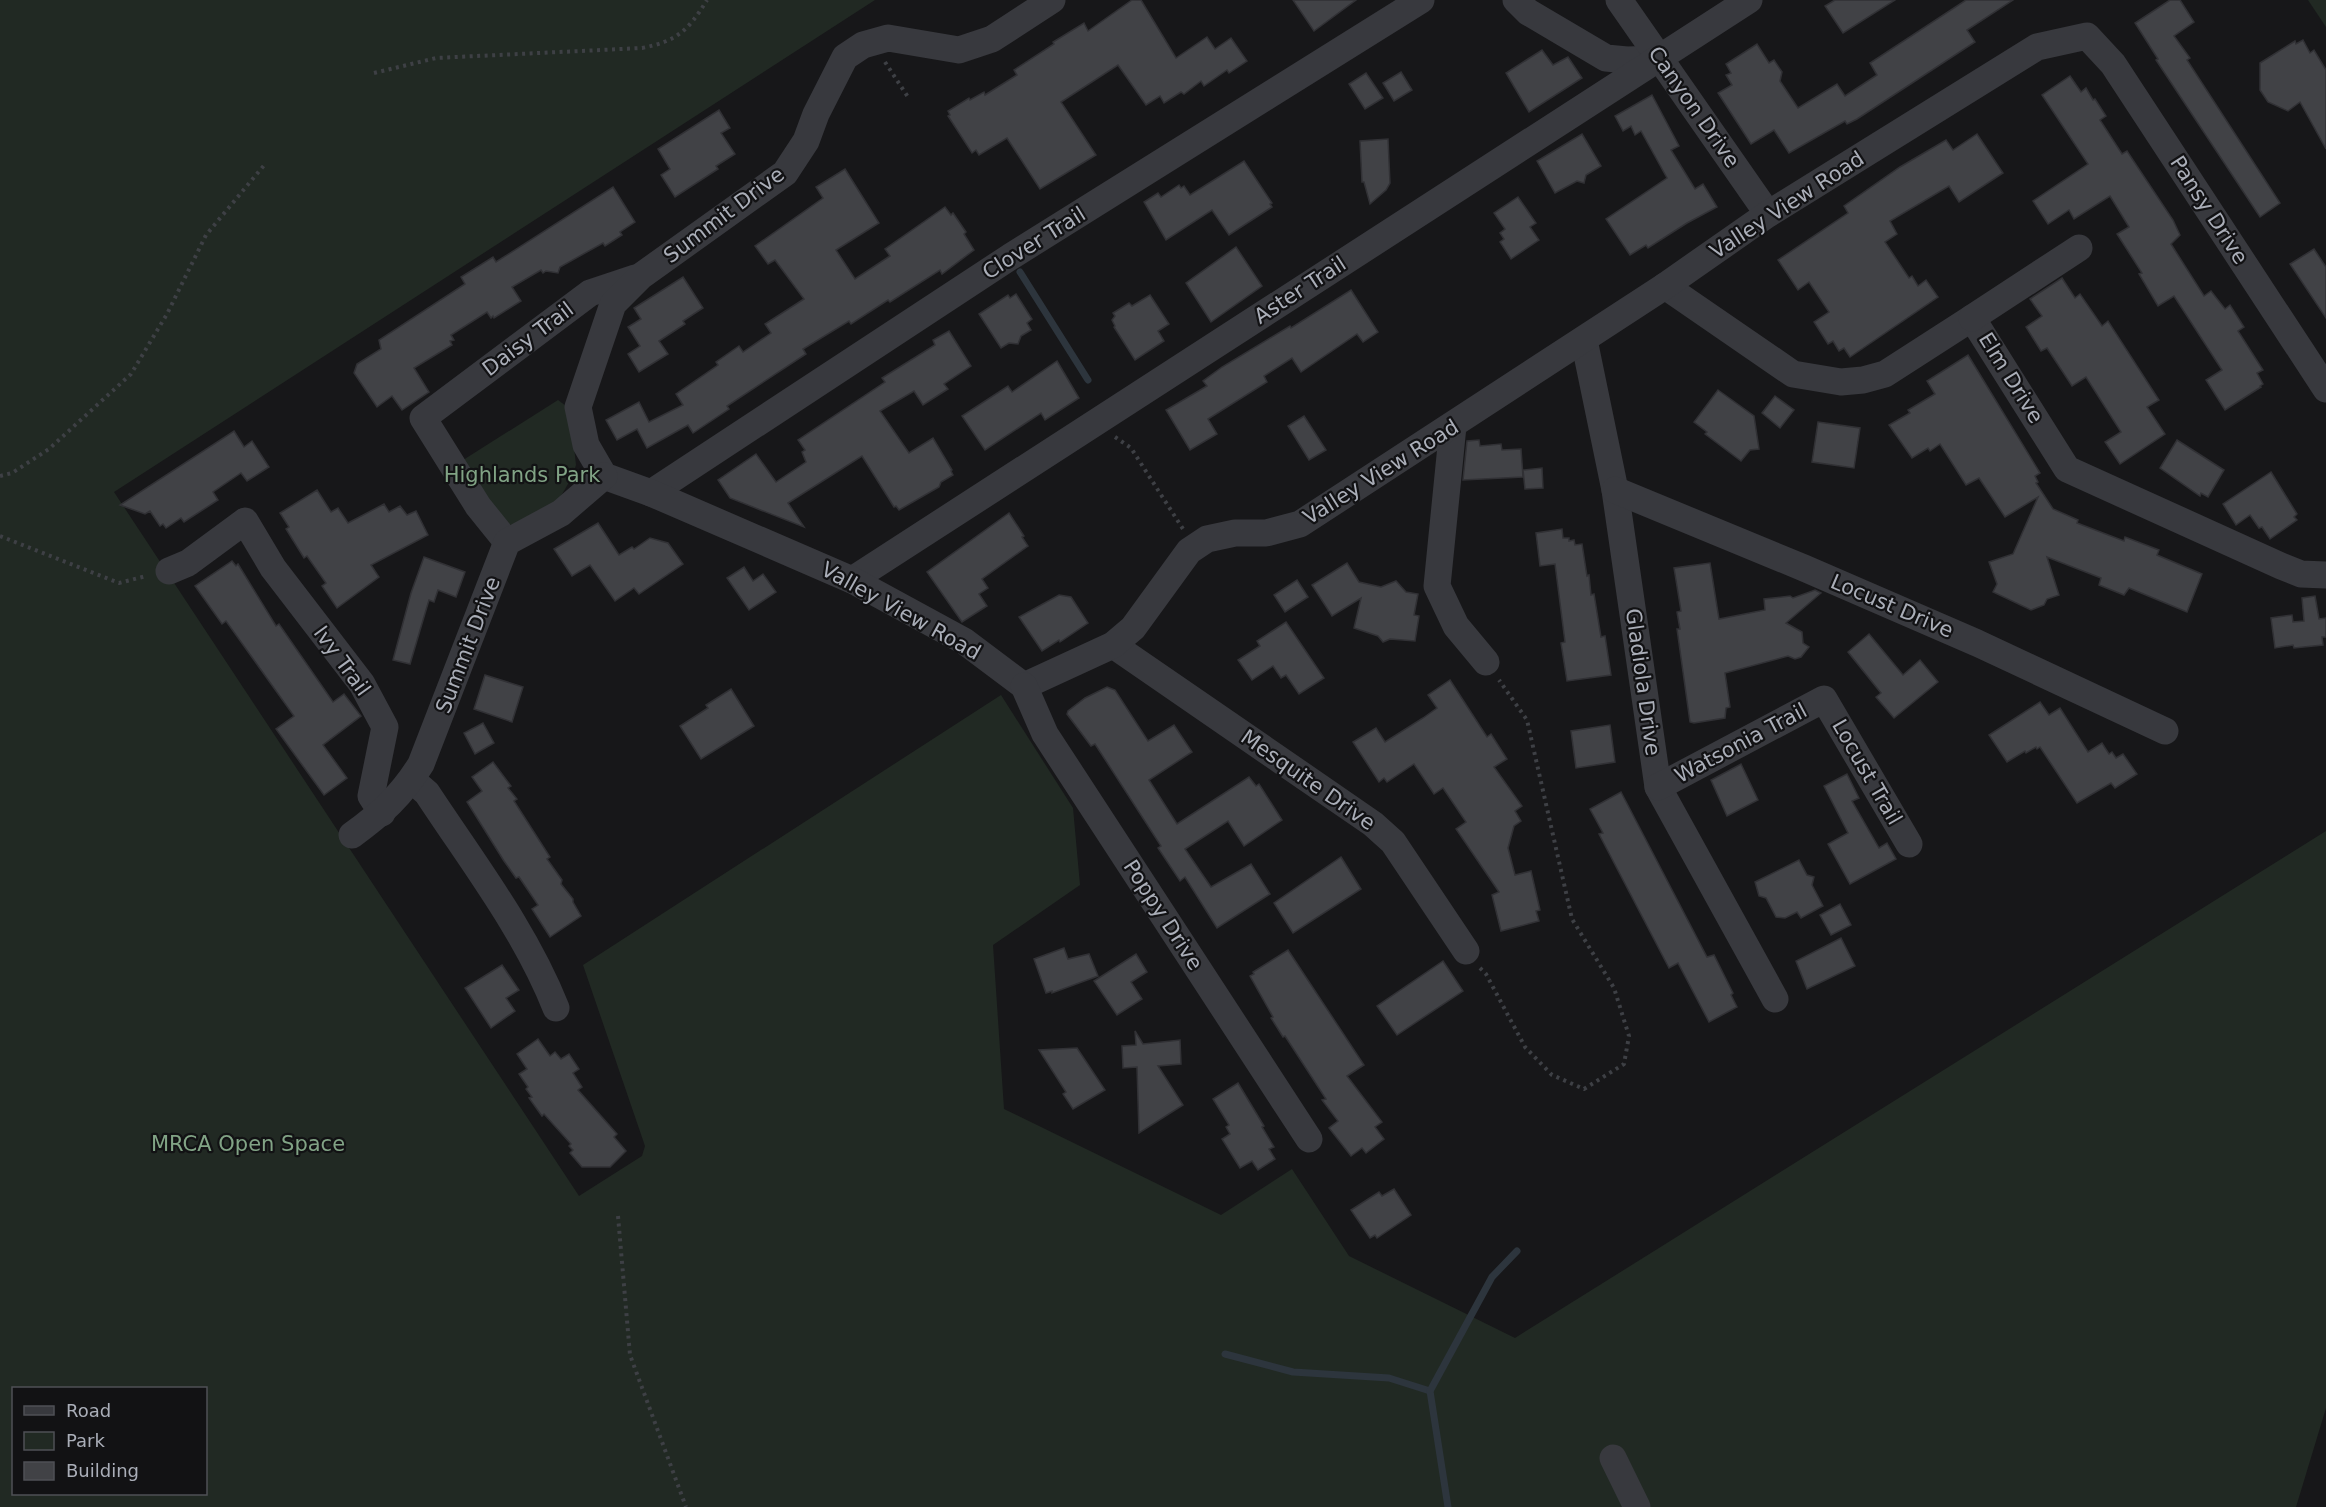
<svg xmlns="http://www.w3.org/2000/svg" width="2326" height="1507" font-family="'DejaVu Sans',sans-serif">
  <rect width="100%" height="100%" fill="#171719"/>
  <!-- green -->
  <g fill="#212923" fill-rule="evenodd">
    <path d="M0 0H875L114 492 579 1196 642 1156 645 1146 583 965 1001 695 1073 808 1080 885 993 945 1004 1109 1221 1215 1292 1169 1349 1256 1515 1338 2326 831V1408L2296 1507H0ZM14 1388H206V1494H14Z"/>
    <polygon points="2308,0 2326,0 2326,27"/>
    <polygon points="558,400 570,409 576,465 572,477 561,496 552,509 516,526 500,522 460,462"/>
  </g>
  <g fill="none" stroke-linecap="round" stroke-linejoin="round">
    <!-- stream -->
    <g stroke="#2d353d" stroke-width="7">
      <polyline points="1020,272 1088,380"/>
      <polyline points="1225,1354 1293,1372 1389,1378 1430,1391"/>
      <polyline points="1448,1507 1430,1391 1492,1277 1517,1251"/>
    </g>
  </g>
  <!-- building -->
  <g fill="#414246" stroke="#313135" stroke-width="1.5">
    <polygon points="1132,0 1141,0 1176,58 1207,37 1215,49 1231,38 1247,61 1229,73 1227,70 1204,86 1201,81 1184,94 1181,92 1164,103 1160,96 1146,105 1118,65 1061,102 1096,155 1040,189 1007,138 979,155 976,150 972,153 948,116 950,115 948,111 969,98 970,100 984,92 985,95 1017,75 1014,70 1054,44 1053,42 1084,23 1088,31"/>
    <polygon points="1293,0 1356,0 1314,31"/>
    <polygon points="1835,0 1895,0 1843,33 1825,6"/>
    <polygon points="1966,0 2013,0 1967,30 1975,42 1857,119 1847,124 1845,121 1789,153 1774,130 1751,144 1718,93 1732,85 1726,75 1731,73 1726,64 1757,44 1769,63 1774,60 1782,72 1780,81 1798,108 1837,84 1845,96 1877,75 1870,63"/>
    <polygon points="2170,0 2180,0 2194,22 2174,36 2190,58 2187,60 2280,203 2260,217 2156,60 2158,59 2135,23"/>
    <polygon points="2303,40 2310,53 2314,50 2326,70 2326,149 2300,102 2288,111 2268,102 2260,90 2260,63 2295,41 2296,44"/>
    <polygon points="1542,50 1553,65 1568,57 1582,78 1529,112 1506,73"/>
    <polygon points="1401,72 1412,90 1394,101 1383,83"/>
    <polygon points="1366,73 1383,98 1365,109 1349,84"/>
    <polygon points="2070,76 2081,92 2086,88 2093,100 2095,99 2106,116 2100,120 2122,154 2127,151 2173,220 2180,235 2171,244 2204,296 2211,291 2225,309 2230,305 2244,327 2238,331 2263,370 2257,373 2263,384 2260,386 2261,387 2225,410 2206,380 2222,370 2174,296 2158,306 2139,274 2142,273 2117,234 2129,227 2110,196 2074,219 2069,210 2048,224 2033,201 2088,164 2042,95"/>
    <polygon points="1652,95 1679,146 1671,150 1695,189 1703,184 1717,207 1687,223 1648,248 1646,245 1630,255 1606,219 1667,178 1641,131 1635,135 1631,126 1623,131 1615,116"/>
    <polygon points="719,110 730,128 721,133 735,154 716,166 718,169 675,197 661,175 670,169 658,149"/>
    <polygon points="1582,134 1601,166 1586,175 1584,183 1577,181 1555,193 1537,161"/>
    <polygon points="1977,134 2003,173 1959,202 1949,186 1890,221 1897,234 1885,242 1909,278 1912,276 1918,286 1926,280 1938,297 1850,357 1844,348 1839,351 1833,341 1828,344 1814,322 1829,312 1809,282 1798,290 1778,260 1848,213 1844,206 1900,167 1946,140 1953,150"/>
    <polygon points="1388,139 1390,183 1386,190 1370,204 1364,182 1362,182 1360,141"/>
    <polygon points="1244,161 1272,203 1270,204 1272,207 1229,235 1212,210 1166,240 1144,202 1158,193 1161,197 1179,185 1181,188 1184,186 1190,195"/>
    <polygon points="845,169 879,223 836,250 855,279 890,256 885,249 945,207 951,215 953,213 966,232 964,234 974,250 942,274 940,270 890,302 888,300 851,324 849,321 803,349 806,354 727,406 729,409 693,433 688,425 647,448 637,429 617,440 606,420 639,402 649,422 683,405 676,394 718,365 716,362 739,346 743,352 771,333 765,324 804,299 775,260 768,264 755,246 823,198 816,187"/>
    <polygon points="613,187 635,222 620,232 622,235 605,246 603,243 560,267 558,273 546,271 543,273 541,270 512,287 521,301 494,318 493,316 491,318 487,312 451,335 454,340 450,341 452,345 414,368 429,392 402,410 392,396 377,407 354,373 357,364 381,349 379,340 465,284 461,277 493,257 496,262"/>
    <polygon points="1518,197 1536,223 1530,227 1539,240 1511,259 1500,242 1504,239 1500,233 1505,229 1494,213"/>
    <polygon points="1236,247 1262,286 1211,322 1186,283"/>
    <polygon points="2314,249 2326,267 2326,318 2290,264"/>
    <polygon points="683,277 703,308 683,321 685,324 659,341 668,354 639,372 628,354 640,346 628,327 641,319 634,308"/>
    <polygon points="2062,278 2075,298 2080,294 2102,326 2108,321 2159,400 2147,407 2165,434 2120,464 2105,442 2121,432 2086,377 2072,386 2047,348 2041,351 2026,327 2042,316 2030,299"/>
    <polygon points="1351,290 1378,332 1363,342 1357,334 1301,372 1292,358 1264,376 1267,382 1208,419 1217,434 1190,450 1166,410 1207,386 1203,381 1222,367 1290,326 1291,328"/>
    <polygon points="1016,294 1032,319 1027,323 1031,330 1021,336 1018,344 1009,343 1001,348 979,314 1008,295 1010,298"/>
    <polygon points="1150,295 1169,324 1158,331 1164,341 1135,360 1114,327 1115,326 1112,320 1115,316 1113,313 1129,303 1132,306"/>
    <polygon points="949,331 971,366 944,384 948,389 923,405 914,391 880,411 909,453 933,438 952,470 951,471 953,475 941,482 939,487 899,510 896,506 894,507 862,456 788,503 804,527 730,498 718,480 756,454 776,482 806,462 802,452 805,450 798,440 885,382 882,378 935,345 933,340"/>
    <polygon points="1968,355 2040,473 2035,476 2038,482 2036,483 2053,509 2078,520 2077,523 2124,541 2125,537 2159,550 2157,555 2202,574 2187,612 2129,588 2124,595 2099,585 2101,578 2047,557 2059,595 2047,599 2044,605 2031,610 1993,592 1997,584 1989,562 2013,554 2038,497 2005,517 1979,478 1966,485 1940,444 1930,451 1928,448 1912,458 1889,425 1910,413 1908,410 1935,394 1927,381"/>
    <polygon points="1057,361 1079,398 1045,420 1041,413 985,450 962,416 1008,386 1012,392"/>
    <polygon points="1718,390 1754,416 1759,449 1750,450 1741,461 1705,434 1707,432 1694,422"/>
    <polygon points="1775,396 1794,410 1780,428 1762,413"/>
    <polygon points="1304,416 1326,450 1309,460 1288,426"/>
    <polygon points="1818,422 1860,428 1854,468 1812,462"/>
    <polygon points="234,431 244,447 252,441 269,467 247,481 241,473 213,492 218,500 184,522 181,518 166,528 163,524 160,526 150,511 145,514 120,505"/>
    <polygon points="1479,440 1480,446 1501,444 1502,450 1521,449 1523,477 1463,480 1467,441"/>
    <polygon points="2177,440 2224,470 2208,497 2201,493 2200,496 2160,468"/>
    <polygon points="1542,468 1543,488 1525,489 1523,470"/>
    <polygon points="2271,472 2297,514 2294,517 2297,520 2270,539 2262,527 2259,528 2250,515 2236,525 2223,504"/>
    <polygon points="317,490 331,512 338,508 348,523 384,504 389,512 400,506 407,515 416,511 428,535 371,565 379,577 337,608 322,586 326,583 307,556 304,558 286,529 289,527 280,513"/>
    <polygon points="1009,513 1024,536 1022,537 1028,546 982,579 988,588 979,594 987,606 962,622 927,572"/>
    <polygon points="598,523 619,555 632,547 634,549 650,538 668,543 683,564 639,594 634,588 615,601 590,565 572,576 554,549"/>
    <polygon points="1562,529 1563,538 1569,538 1569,541 1574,540 1575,545 1582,544 1587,576 1589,575 1591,595 1594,594 1601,637 1605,636 1611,675 1567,681 1561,643 1565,642 1555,564 1540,566 1536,533"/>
    <polygon points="424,557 465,572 456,597 438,590 434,602 429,600 410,664 393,660 411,593"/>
    <polygon points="232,561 236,566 238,564 276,626 279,624 333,702 344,694 361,716 323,745 347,778 324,795 276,729 294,716 226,621 222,624 195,586"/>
    <polygon points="1347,563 1359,582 1381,587 1396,581 1406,592 1418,594 1414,615 1419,616 1415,641 1390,639 1383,642 1378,636 1354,628 1361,598 1332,616 1312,585"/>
    <polygon points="1710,563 1719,619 1765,610 1764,599 1790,596 1793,598 1815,590 1821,593 1786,623 1802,632 1803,643 1809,647 1801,657 1795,659 1788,656 1725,673 1730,707 1726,708 1725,718 1694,723 1690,722 1677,629 1680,629 1677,612 1681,611 1674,568"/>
    <polygon points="744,567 753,581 763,574 776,592 749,610 727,578"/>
    <polygon points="1297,580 1308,597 1285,612 1274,595"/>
    <polygon points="1059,595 1071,597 1088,623 1060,642 1059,640 1042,651 1019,617"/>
    <polygon points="2315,596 2319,619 2326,618 2326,637 2322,637 2323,645 2294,648 2293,645 2275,648 2271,618 2292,615 2293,622 2304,621 2302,598"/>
    <polygon points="1286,622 1324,678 1299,694 1286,675 1281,678 1273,666 1252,680 1238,660 1260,646 1257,641"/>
    <polygon points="1869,634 1903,675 1920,660 1938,682 1894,718 1876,697 1881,693 1848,652"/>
    <polygon points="485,675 523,687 512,722 474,709"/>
    <polygon points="1450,680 1487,737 1491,734 1507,759 1494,767 1522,806 1515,811 1521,821 1514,826 1508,848 1515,875 1531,871 1540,910 1536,911 1539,921 1501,931 1492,895 1499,892 1456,829 1466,822 1443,788 1434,794 1414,764 1387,782 1384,778 1379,782 1353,742 1376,728 1385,742 1423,718 1437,708 1428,695"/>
    <polygon points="1107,687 1115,690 1148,741 1174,725 1192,752 1149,780 1177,824 1249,777 1256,786 1259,784 1282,820 1244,846 1228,821 1185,849 1211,887 1251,864 1270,894 1217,928 1185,877 1180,881 1158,848 1161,846 1095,744 1091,746 1067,714 1068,711 1085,698"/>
    <polygon points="731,689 754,726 701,759 680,726 708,708 706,705"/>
    <polygon points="2040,702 2049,715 2060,708 2088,752 2102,743 2109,754 2112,752 2116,758 2123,754 2137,774 2115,788 2111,783 2077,803 2040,747 2037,749 2036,747 2026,753 2025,751 2007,762 1989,735"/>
    <polygon points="483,723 494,743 475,754 464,733"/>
    <polygon points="1610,725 1615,762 1576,768 1571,731"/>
    <polygon points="493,762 511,786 508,788 517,799 514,801 550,857 547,859 562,880 561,884 573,899 573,902 581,916 550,937 532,909 538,905 519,877 516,878 504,861 467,802 482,791 472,777"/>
    <polygon points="1741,764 1758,800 1727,816 1711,780"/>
    <polygon points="1847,774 1859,798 1852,801 1879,848 1887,843 1896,859 1850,884 1828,844 1848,833 1824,786"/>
    <polygon points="1621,792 1707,957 1714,955 1733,993 1731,995 1737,1007 1709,1022 1678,963 1669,968 1599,834 1603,833 1590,809"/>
    <polygon points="1341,857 1361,889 1293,933 1274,903"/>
    <polygon points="1799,860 1807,875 1814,877 1812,885 1823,906 1801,918 1797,912 1785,918 1776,917 1766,898 1759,896 1755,882"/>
    <polygon points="1840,904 1851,925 1831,935 1820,915"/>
    <polygon points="1841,938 1855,966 1807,989 1796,961"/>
    <polygon points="1064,948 1068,959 1089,954 1098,976 1052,993 1052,991 1046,993 1034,959"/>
    <polygon points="1288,950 1364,1065 1347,1076 1382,1122 1375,1127 1384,1139 1366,1153 1362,1148 1351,1156 1329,1128 1338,1121 1322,1100 1326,1099 1285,1036 1283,1037 1271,1018 1273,1017 1250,976 1254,974 1253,972"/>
    <polygon points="1136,954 1147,972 1131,982 1142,999 1117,1015 1094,981"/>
    <polygon points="1443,961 1463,991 1397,1035 1377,1006"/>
    <polygon points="502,965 519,990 506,998 515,1011 491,1028 465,988"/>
    <polygon points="1135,1031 1143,1044 1180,1040 1181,1064 1158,1066 1183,1105 1139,1133 1137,1067 1123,1068 1122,1046 1136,1045"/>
    <polygon points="538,1039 550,1056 555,1052 561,1059 569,1054 579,1069 573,1073 582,1087 578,1090 617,1134 614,1137 626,1151 610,1167 582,1167 570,1153 573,1150 569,1146 571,1144 544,1114 542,1116 529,1098 532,1097 526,1089 528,1087 519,1074 527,1069 517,1054"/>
    <polygon points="1077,1048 1105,1090 1073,1109 1063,1094 1066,1092 1039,1050"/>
    <polygon points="1238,1083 1264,1126 1262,1127 1274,1147 1269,1149 1275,1159 1258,1170 1252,1161 1240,1168 1222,1139 1230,1134 1226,1127 1229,1125 1213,1099"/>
    <polygon points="1394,1189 1411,1215 1377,1238 1375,1235 1370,1238 1351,1210 1379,1192 1382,1196"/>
  </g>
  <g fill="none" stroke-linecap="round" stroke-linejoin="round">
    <!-- path -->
    <g stroke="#3e4045" stroke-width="4" stroke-dasharray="3 4.5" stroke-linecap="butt">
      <polyline points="885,62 908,97"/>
      <path d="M374 73 436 58 642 48C677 41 688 31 707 0"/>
      <polyline points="1115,437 1131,448 1183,529"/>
      <polyline points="0,476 12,473 49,449 131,374 167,314 206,235 266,163"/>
      <polyline points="0,536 119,583 146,576"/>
      <polyline points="1480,968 1486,974 1525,1047 1552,1075 1584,1089 1624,1064 1629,1036 1614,988 1572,919 1527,720 1499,680"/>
      <polyline points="618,1216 630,1355 686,1507"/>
    </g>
    <!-- minor -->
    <g stroke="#38393e" stroke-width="27">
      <polyline points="1516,0 1528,12 1606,58 1627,60 1659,59"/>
      <polyline points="1619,0 1768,214"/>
      <polyline points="1665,286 1793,374 1841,382 1863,380 1885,374 1972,318 2067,469 2281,566 2301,574 2326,575"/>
      <polyline points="1972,318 2079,248"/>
      <polyline points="1584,340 1615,490 1658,787 1775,999"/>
      <polyline points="1453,426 1437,586 1456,626 1486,662"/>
      <polyline points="1615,490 1804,568 1977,643 2165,731"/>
      <polyline points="651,493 1010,257 1421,0"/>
      <polyline points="507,542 478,506 423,418 590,293 635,278"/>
      <polyline points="169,571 188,563 245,521 273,568 362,684 385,727 371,796 382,813"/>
      <polyline points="852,580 1749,0"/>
      <polyline points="1113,645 1373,824 1393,842 1466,951"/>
      <polyline points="1024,686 1113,645 1133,628 1189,551 1207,539 1235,533 1266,533 1300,524 1665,286 1768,214 2037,47 2087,36 2113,64 2326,389"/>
      <polyline points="1024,686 964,641 852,580 651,493 604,476 586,445 578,407 613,304 641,276 785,173 806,141 816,114 845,57 863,45 888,38 959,50 992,39 1052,0"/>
      <polyline points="1024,686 1045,734 1309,1139"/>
      <path d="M412 780 427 793C473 863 525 930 556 1008"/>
      <polyline points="1658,787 1824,699 1909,844"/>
      <path d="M352 835C381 814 402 795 421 764L507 542 561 513 604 476"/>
      <polyline points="1613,1458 1637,1507"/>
    </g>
  </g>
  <g text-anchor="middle" stroke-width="4.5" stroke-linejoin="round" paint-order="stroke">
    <!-- street labels -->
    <g font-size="21" fill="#aaaeb8" stroke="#121214">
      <text transform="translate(1694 107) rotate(55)" y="7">Canyon Drive</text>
      <text transform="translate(1787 205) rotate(-33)" y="7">Valley View Road</text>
      <text transform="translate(2209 210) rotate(57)" y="7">Pansy Drive</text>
      <text transform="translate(724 215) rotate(-37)" y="7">Summit Drive</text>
      <text transform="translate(1034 243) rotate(-32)" y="7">Clover Trail</text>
      <text transform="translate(1300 290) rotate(-33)" y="7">Aster Trail</text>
      <text transform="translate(528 339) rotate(-37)" y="7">Daisy Trail</text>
      <text transform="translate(2011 378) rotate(58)" y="7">Elm Drive</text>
      <text transform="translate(1381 472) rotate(-32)" y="7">Valley View Road</text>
      <text transform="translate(1892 606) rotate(23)" y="7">Locust Drive</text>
      <text transform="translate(901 611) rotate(29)" y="7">Valley View Road</text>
      <text transform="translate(468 645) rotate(-69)" y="7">Summit Drive</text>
      <text transform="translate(342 661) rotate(54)" y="7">Ivy Trail</text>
      <text transform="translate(1643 682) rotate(82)" y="7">Gladiola Drive</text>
      <text transform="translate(1741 743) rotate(-28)" y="7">Watsonia Trail</text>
      <text transform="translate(1867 772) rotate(60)" y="7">Locust Trail</text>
      <text transform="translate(1308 780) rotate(35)" y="7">Mesquite Drive</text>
      <text transform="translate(1163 915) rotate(57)" y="7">Poppy Drive</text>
    </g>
    <!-- park labels -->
    <g font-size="21" fill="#81a385" stroke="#121214">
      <text x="522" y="482">Highlands Park</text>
      <text x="248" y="1151">MRCA Open Space</text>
    </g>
  </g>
  <!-- legend -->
  <rect x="12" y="1387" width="195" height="108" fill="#121214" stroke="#4f5056" stroke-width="1.5"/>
  <rect x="24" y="1406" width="30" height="9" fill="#38393e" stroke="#4f5056" stroke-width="1.5"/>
  <text x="66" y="1417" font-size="18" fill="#aaaeb8">Road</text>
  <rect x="24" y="1432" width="30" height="18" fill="#212923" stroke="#4f5056" stroke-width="1.5"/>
  <text x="66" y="1447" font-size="18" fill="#aaaeb8">Park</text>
  <rect x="24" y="1462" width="30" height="18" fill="#414246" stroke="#4f5056" stroke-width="1.5"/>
  <text x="66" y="1477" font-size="18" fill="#aaaeb8">Building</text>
</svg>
